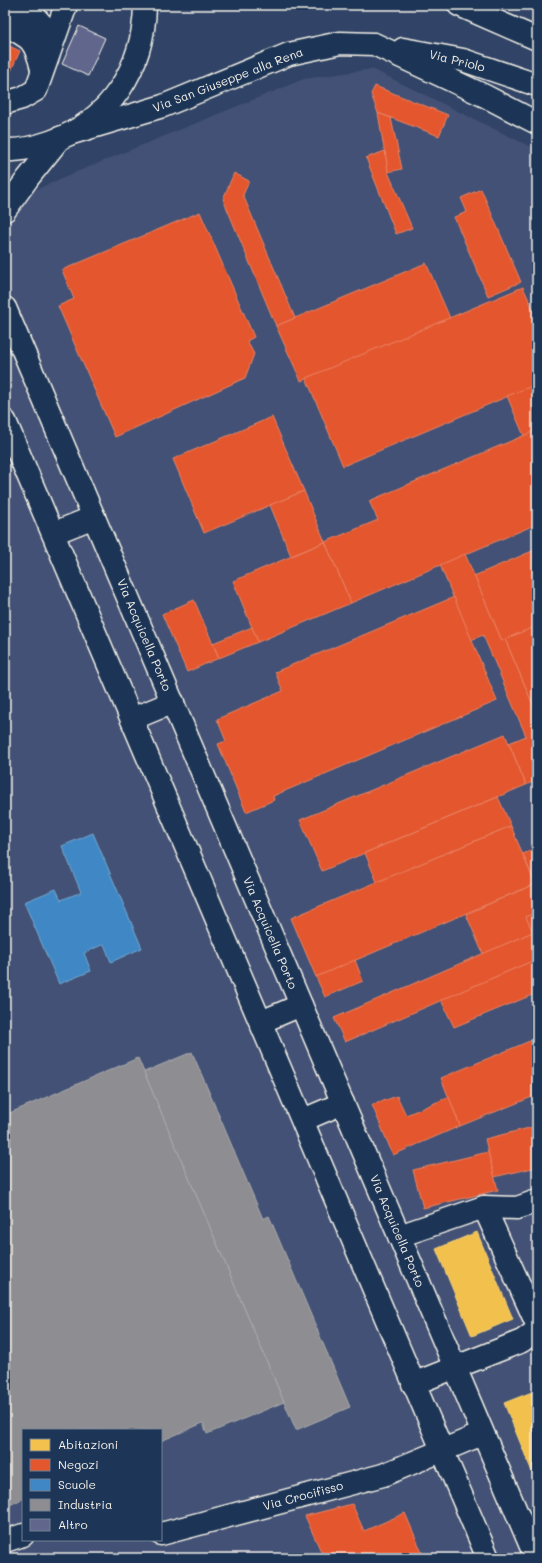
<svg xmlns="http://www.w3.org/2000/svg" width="542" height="1563" font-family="Mali,sans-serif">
  <rect width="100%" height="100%" fill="#314467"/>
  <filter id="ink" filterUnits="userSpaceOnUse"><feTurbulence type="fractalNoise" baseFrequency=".025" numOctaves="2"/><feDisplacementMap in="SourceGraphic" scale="8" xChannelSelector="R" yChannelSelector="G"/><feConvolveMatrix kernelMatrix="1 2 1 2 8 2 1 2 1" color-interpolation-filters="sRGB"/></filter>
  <g filter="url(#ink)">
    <!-- built -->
    <path fill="#435174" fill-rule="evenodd" d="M372 69 537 150V1558H5V203L74 173 304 79ZM23 1430H161V1540H23Z"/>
    <!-- homes -->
    <g fill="#f2c14e" stroke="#f3cf7c">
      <polygon points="477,1232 513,1319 472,1336 436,1249"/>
      <polygon points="537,1390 537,1484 504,1403"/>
    </g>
    <!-- shops -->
    <g fill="#e4572e" stroke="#e98566">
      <polygon points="5,44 20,51 5,84"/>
      <polygon points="375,86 448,115 439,136 378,113 371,94"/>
      <polygon points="378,113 391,118 402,169 388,172"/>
      <polygon points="385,151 388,172 412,228 396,234 366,158"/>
      <polygon points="234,173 249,181 243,195 295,318 276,326 223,199"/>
      <polygon points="481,189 521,282 488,296 454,217 467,212 461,198"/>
      <polygon points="200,212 254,337 247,341 254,354 245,378 115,437 58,306 74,299 62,270"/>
      <polygon points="426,263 450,318 301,381 276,326"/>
      <polygon points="523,287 537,318 537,384 343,466 306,378"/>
      <polygon points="537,384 537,430 524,436 507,396"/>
      <polygon points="272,417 304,491 204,533 173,459"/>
      <polygon points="537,430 537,524 351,603 325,542 378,520 369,501"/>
      <polygon points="304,491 325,542 291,556 270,505"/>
      <polygon points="325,542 351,603 258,642 233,581"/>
      <polygon points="537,549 537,626 502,641 474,576"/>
      <polygon points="465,554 502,641 505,639 537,714 537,780 526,785 509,743 526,736 483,635 471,640 440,565"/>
      <polygon points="454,597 497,701 273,796 274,800 246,812 218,744 226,741 217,719 283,691 275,672"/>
      <polygon points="194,600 219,658 187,672 162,614"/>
      <polygon points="537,626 537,714 505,639"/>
      <polygon points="252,627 258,642 219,658 213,643"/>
      <polygon points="505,734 526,785 322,871 300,820"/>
      <polygon points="498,797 511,826 377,882 365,853"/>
      <polygon points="511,826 535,884 316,977 291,918"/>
      <polygon points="537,848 537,888 523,854"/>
      <polygon points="535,884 537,888 537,912 526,917 533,932 483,954 466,914"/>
      <polygon points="537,912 537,959 345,1042 334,1018 533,932 526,917"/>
      <polygon points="537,959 537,993 454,1027 441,1000"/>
      <polygon points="355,960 363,981 325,997 316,977"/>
      <polygon points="537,1038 537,1095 460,1126 441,1078"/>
      <polygon points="397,1096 406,1115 449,1097 460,1126 393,1155 372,1105"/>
      <polygon points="537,1126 537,1167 494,1177 485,1139"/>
      <polygon points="488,1152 498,1190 423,1208 413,1170"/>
      <polygon points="352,1504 364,1531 405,1513 423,1555 416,1558 324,1558 305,1516"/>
    </g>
    <!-- schools -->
    <polygon fill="#3f88c5" stroke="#75a8d0" points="93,833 142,948 111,962 104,944 84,953 91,971 59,984 24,902 56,889 61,900 81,892 62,846"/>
    <!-- industry -->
    <g fill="#8d8d92" stroke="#acabac">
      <polygon points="192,1052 263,1219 269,1216 350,1407 296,1430 144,1072"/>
      <polygon points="138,1058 284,1402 207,1434 203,1423 161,1441 161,1430 23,1430 23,1499 5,1507 5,1115"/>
    </g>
    <!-- building -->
    <polygon fill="#61668c" stroke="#f4f1e8" points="79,26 105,38 88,76 62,64"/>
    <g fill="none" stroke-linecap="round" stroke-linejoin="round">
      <defs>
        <g id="minor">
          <polyline points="11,5 35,17 54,38"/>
          <path d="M5 25C31 38 35 40 42 69"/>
          <polyline points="5,103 22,98 36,90 66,5"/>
          <polyline points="484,1207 537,1324"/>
          <polyline points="399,1236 484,1207 517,1208 537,1201"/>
          <polyline points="413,1384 522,1341 537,1330"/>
          <polyline points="161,1534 383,1475 482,1434"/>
          <polyline points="5,1541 23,1535"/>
        </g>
        <g id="major">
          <polyline points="459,5 537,39"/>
          <polyline points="403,49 463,60 537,85"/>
          <polyline points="72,133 163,106 289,54 340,43 374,44 485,96 537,123"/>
          <path d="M5 150C21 151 35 147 50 142 110 122 144 67 145 5"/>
          <polyline points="5,210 28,178 60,138"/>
          <polyline points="5,308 536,1558"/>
          <polyline points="5,421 488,1558"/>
          <polyline points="54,533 94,517"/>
          <polyline points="132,719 173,702"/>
          <polyline points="261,1022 301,1005"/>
          <polyline points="303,1120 343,1103"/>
        </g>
      </defs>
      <!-- minor casing -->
      <use href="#minor" stroke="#f4f1e8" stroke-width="25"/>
      <!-- major casing -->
      <use href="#major" stroke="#f4f1e8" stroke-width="25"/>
      <!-- minor -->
      <use href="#minor" stroke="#1d3557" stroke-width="22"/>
      <!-- major -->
      <use href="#major" stroke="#1d3557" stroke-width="22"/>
    </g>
  </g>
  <g text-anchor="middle" stroke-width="4" stroke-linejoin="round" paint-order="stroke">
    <!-- street labels -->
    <g font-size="12" fill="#f4f1e8" stroke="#1d3557">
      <text transform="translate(457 61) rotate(14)" y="4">Via Priolo</text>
      <text transform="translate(228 80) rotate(-21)" y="4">Via San Giuseppe alla Rena</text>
      <text transform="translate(144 635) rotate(67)" y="4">Via Acquicella Porto</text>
      <text transform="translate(270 933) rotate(67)" y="4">Via Acquicella Porto</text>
      <text transform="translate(397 1231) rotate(67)" y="4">Via Acquicella Porto</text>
      <text transform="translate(303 1496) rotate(-15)" y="4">Via Crocifisso</text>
    </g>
  </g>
  <!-- margin -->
  <rect width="542" height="1563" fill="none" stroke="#1d3557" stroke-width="20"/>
  <rect x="10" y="10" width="522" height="1543" fill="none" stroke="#f4f1e8" stroke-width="1.5" filter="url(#ink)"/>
  <!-- legend -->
  <rect x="22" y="1429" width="140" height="112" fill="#1d3557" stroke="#738091"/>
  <rect x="30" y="1439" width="20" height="12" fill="#f2c14e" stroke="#738091"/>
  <text x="58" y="1449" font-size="12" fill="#f4f1e8">Abitazioni</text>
  <rect x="30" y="1459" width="20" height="12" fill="#e4572e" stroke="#738091"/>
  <text x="58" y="1469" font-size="12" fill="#f4f1e8">Negozi</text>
  <rect x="30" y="1479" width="20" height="12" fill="#3f88c5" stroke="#738091"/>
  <text x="58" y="1489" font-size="12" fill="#f4f1e8">Scuole</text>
  <rect x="30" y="1499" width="20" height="12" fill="#8d8d92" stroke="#738091"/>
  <text x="58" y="1509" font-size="12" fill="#f4f1e8">Industria</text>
  <rect x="30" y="1519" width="20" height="12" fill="#61668c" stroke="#738091"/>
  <text x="58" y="1529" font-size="12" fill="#f4f1e8">Altro</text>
</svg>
